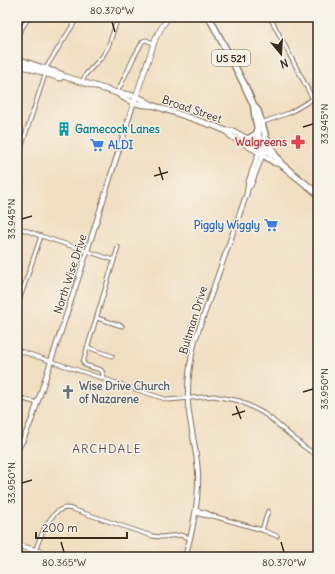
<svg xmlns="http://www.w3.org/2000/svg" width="335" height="574" font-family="Delius,sans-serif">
  <rect width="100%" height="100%" fill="#f7f3e8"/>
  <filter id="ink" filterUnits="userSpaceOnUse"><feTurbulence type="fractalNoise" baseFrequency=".025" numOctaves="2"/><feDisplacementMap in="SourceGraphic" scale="8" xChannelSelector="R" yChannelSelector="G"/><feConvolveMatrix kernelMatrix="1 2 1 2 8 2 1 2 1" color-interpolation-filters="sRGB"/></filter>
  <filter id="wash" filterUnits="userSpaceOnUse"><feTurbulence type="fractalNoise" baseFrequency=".012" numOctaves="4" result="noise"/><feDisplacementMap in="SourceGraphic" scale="16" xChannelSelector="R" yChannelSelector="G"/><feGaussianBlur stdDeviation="0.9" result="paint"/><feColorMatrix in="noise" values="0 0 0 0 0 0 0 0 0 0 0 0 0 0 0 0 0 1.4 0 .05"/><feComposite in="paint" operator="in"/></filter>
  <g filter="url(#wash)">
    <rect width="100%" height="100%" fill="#f1dfc1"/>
  </g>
  <g filter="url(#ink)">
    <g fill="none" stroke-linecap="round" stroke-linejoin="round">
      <defs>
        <g id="minor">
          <polyline points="270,17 318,109"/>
          <polyline points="17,36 29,17"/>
          <polyline points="82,82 86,74 102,57 108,47 118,18"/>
          <polyline points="117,93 134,57 143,41 146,40 153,43"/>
          <polyline points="261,123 289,113 318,96"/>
          <polyline points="17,160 44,78 47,66 78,17"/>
          <polyline points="17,227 41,236 114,260"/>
          <polyline points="17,307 41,236"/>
          <polyline points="97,318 122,326"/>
          <polyline points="87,347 112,356"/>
          <polyline points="17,350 168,400 214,396 240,401 263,413 270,418 303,446 310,451 318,454"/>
          <polyline points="102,379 103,373 101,370 85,365 83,362 118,247"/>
          <polyline points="17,397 37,403"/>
          <polyline points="195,513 207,516 213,516 207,513 196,510"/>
          <polyline points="213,516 262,530 277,536"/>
          <polyline points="262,530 268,511"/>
          <path d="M35 551C40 538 49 510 66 508 69 508 72 509 75 510L152 536 161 537 180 535 190 538"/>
        </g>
        <g id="tertiary">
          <polyline points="248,188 251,185 263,154"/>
          <polyline points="17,450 23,440 32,419 84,261 134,102"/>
          <path d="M185 557C193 530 199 502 198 473 197 450 190 427 188 404 187 382 190 361 195 340L247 193 248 183 259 152"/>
        </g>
        <g id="secondary">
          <polyline points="134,102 156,37 163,25 169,17"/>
          <polyline points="17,545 58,557"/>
        </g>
        <g id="primary">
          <path d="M17 59 61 74 63 76 117 93C129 94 143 98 152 105"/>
          <polyline points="17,64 60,78 63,76"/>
          <path d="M117 93C126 101 140 106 152 105L217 127 226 131 231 136 259 152"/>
          <polyline points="226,131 233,131 260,146"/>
        </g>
        <g id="trunk">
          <polyline points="209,17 244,84 254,106 258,111 265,134 265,145 263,154"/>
          <path d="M254 106C254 122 262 135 259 152L274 162 281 164 318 194"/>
          <polyline points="266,138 275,155"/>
          <polyline points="248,139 255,135 259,130"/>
          <polyline points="262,147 278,158 281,164"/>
        </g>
        <polyline id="motorway" points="17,555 24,557"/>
      </defs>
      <!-- minor casing -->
      <use href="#minor" stroke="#7b6957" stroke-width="5"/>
      <!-- tertiary casing -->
      <use href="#tertiary" stroke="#7b6957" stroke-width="6"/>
      <!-- secondary casing -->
      <use href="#secondary" stroke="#7b6957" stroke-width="6"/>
      <!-- primary casing -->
      <use href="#primary" stroke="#7b6957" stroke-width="7"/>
      <!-- trunk casing -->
      <use href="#trunk" stroke="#7b6957" stroke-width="8"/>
      <!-- motorway casing -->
      <use href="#motorway" stroke="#7b6957" stroke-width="8"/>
      <!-- minor -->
      <use href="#minor" stroke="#fff" stroke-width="3"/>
      <!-- tertiary -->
      <use href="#tertiary" stroke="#fff" stroke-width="4"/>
      <!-- secondary -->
      <use href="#secondary" stroke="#fff" stroke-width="4.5"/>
      <!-- primary -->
      <use href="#primary" stroke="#fff" stroke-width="5"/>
      <!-- trunk -->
      <use href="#trunk" stroke="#fff" stroke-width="5.5"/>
      <!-- motorway -->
      <use href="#motorway" stroke="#fff" stroke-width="6"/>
    </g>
  </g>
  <!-- ticks -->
  <path fill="none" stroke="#3b2a1e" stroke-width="1.5" d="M112 22 115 32M303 127 313 124M159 167 163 180M154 176 168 172M22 219 32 216M303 392 313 389M236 406 241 419M232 415 245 411M22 483 32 480M61 542 64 552M281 542 284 552"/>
  <!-- icons -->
  <defs>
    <symbol id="building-bare" viewBox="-9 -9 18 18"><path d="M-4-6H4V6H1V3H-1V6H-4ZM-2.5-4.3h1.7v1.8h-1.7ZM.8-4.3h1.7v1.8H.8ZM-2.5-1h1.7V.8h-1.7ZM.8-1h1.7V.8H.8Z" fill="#0f9aa8" stroke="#f7f3e8" stroke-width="2.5" paint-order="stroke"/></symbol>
    <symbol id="pharmacy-bare" viewBox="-9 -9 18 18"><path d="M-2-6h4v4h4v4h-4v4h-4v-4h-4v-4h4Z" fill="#e0444e" stroke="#f7f3e8" stroke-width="2.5" paint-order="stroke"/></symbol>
    <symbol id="supermarket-bare" viewBox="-9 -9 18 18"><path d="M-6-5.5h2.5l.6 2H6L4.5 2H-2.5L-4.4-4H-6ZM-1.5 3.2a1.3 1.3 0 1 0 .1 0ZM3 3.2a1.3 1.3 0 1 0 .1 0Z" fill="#3f7fe0" stroke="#f7f3e8" stroke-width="2.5" paint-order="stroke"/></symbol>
    <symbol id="church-bare" viewBox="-9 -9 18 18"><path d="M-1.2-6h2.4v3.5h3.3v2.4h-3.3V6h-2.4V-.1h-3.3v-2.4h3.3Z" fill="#6b7280" stroke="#f7f3e8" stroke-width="2.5" paint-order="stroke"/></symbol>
  </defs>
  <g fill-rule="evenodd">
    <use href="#building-bare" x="54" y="119" width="20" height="20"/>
    <use href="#pharmacy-bare" x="288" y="132" width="20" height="20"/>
    <use href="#supermarket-bare" x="87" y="135" width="20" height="20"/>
    <use href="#supermarket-bare" x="261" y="215" width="20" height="20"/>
    <use href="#church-bare" x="58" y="382" width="20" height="20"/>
  </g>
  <g text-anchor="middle" stroke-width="3" stroke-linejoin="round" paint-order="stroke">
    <!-- shield labels -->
    <rect fill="#f7f3e8" stroke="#73665b" stroke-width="1" x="212" y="50" width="38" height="16" rx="3"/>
    <g font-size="10" font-weight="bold" fill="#3b2a1e">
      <text x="231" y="62">US 521</text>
    </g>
    <!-- street labels -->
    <g font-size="11" fill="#3b2a1e" stroke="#f7f3e8">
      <text transform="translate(192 109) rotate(19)" y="4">Broad Street</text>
      <text transform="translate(70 274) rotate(-72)" y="4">North Wise Drive</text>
      <text transform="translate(193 320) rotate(-73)" y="4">Bultman Drive</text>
    </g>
    <!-- culture labels -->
    <g font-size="11" font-weight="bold" fill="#0d838f" stroke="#f7f3e8" text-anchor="start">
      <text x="75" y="133">Gamecock Lanes</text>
    </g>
    <!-- health labels -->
    <g font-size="11" font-weight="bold" fill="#be3a42" stroke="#f7f3e8" text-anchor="end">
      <text x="287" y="146">Walgreens</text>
    </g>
    <!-- shop labels -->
    <g font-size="11" font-weight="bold" fill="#366cbe" stroke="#f7f3e8" text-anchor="start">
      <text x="108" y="149">ALDI</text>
      <text x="260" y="229" text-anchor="end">Piggly Wiggly</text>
    </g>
    <!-- worship labels -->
    <g font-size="11" font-weight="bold" fill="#5b616d" stroke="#f7f3e8" text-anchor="start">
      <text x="79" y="390">Wise Drive Church<tspan x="79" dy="13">of Nazarene</tspan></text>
    </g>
    <!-- neighbourhood labels -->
    <g font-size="12" letter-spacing="1" fill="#655263" stroke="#f7f3e8">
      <text x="107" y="453">ARCHDALE</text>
    </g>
  </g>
  <!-- margin -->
  <rect width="335" height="574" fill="none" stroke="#f7f3e8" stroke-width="44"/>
  <!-- north arrow -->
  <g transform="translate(281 54) rotate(162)" stroke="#f7f3e8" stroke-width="3" paint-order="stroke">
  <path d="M0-3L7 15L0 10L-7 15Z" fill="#3b2a1e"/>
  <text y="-6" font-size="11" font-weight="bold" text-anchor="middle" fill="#3b2a1e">N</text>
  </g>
  <!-- scale -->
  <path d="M36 532v6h91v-6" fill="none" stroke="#3b2a1e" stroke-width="2"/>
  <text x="42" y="532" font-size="12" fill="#3b2a1e" stroke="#f7f3e8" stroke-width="3" paint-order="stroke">200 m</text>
  <rect x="22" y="22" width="291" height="530" fill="none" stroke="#3b2a1e" stroke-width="1.5"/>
  <g font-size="10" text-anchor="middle" fill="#3b2a1e">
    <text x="112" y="14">80.370°W</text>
    <text transform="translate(324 124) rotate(-90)" y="4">33.945°N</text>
    <text transform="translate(11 219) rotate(-90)" y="4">33.945°N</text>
    <text transform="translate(324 389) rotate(-90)" y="4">33.950°N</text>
    <text transform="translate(11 483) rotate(-90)" y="4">33.950°N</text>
    <text x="64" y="566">80.365°W</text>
    <text x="284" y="566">80.370°W</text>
  </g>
</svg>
